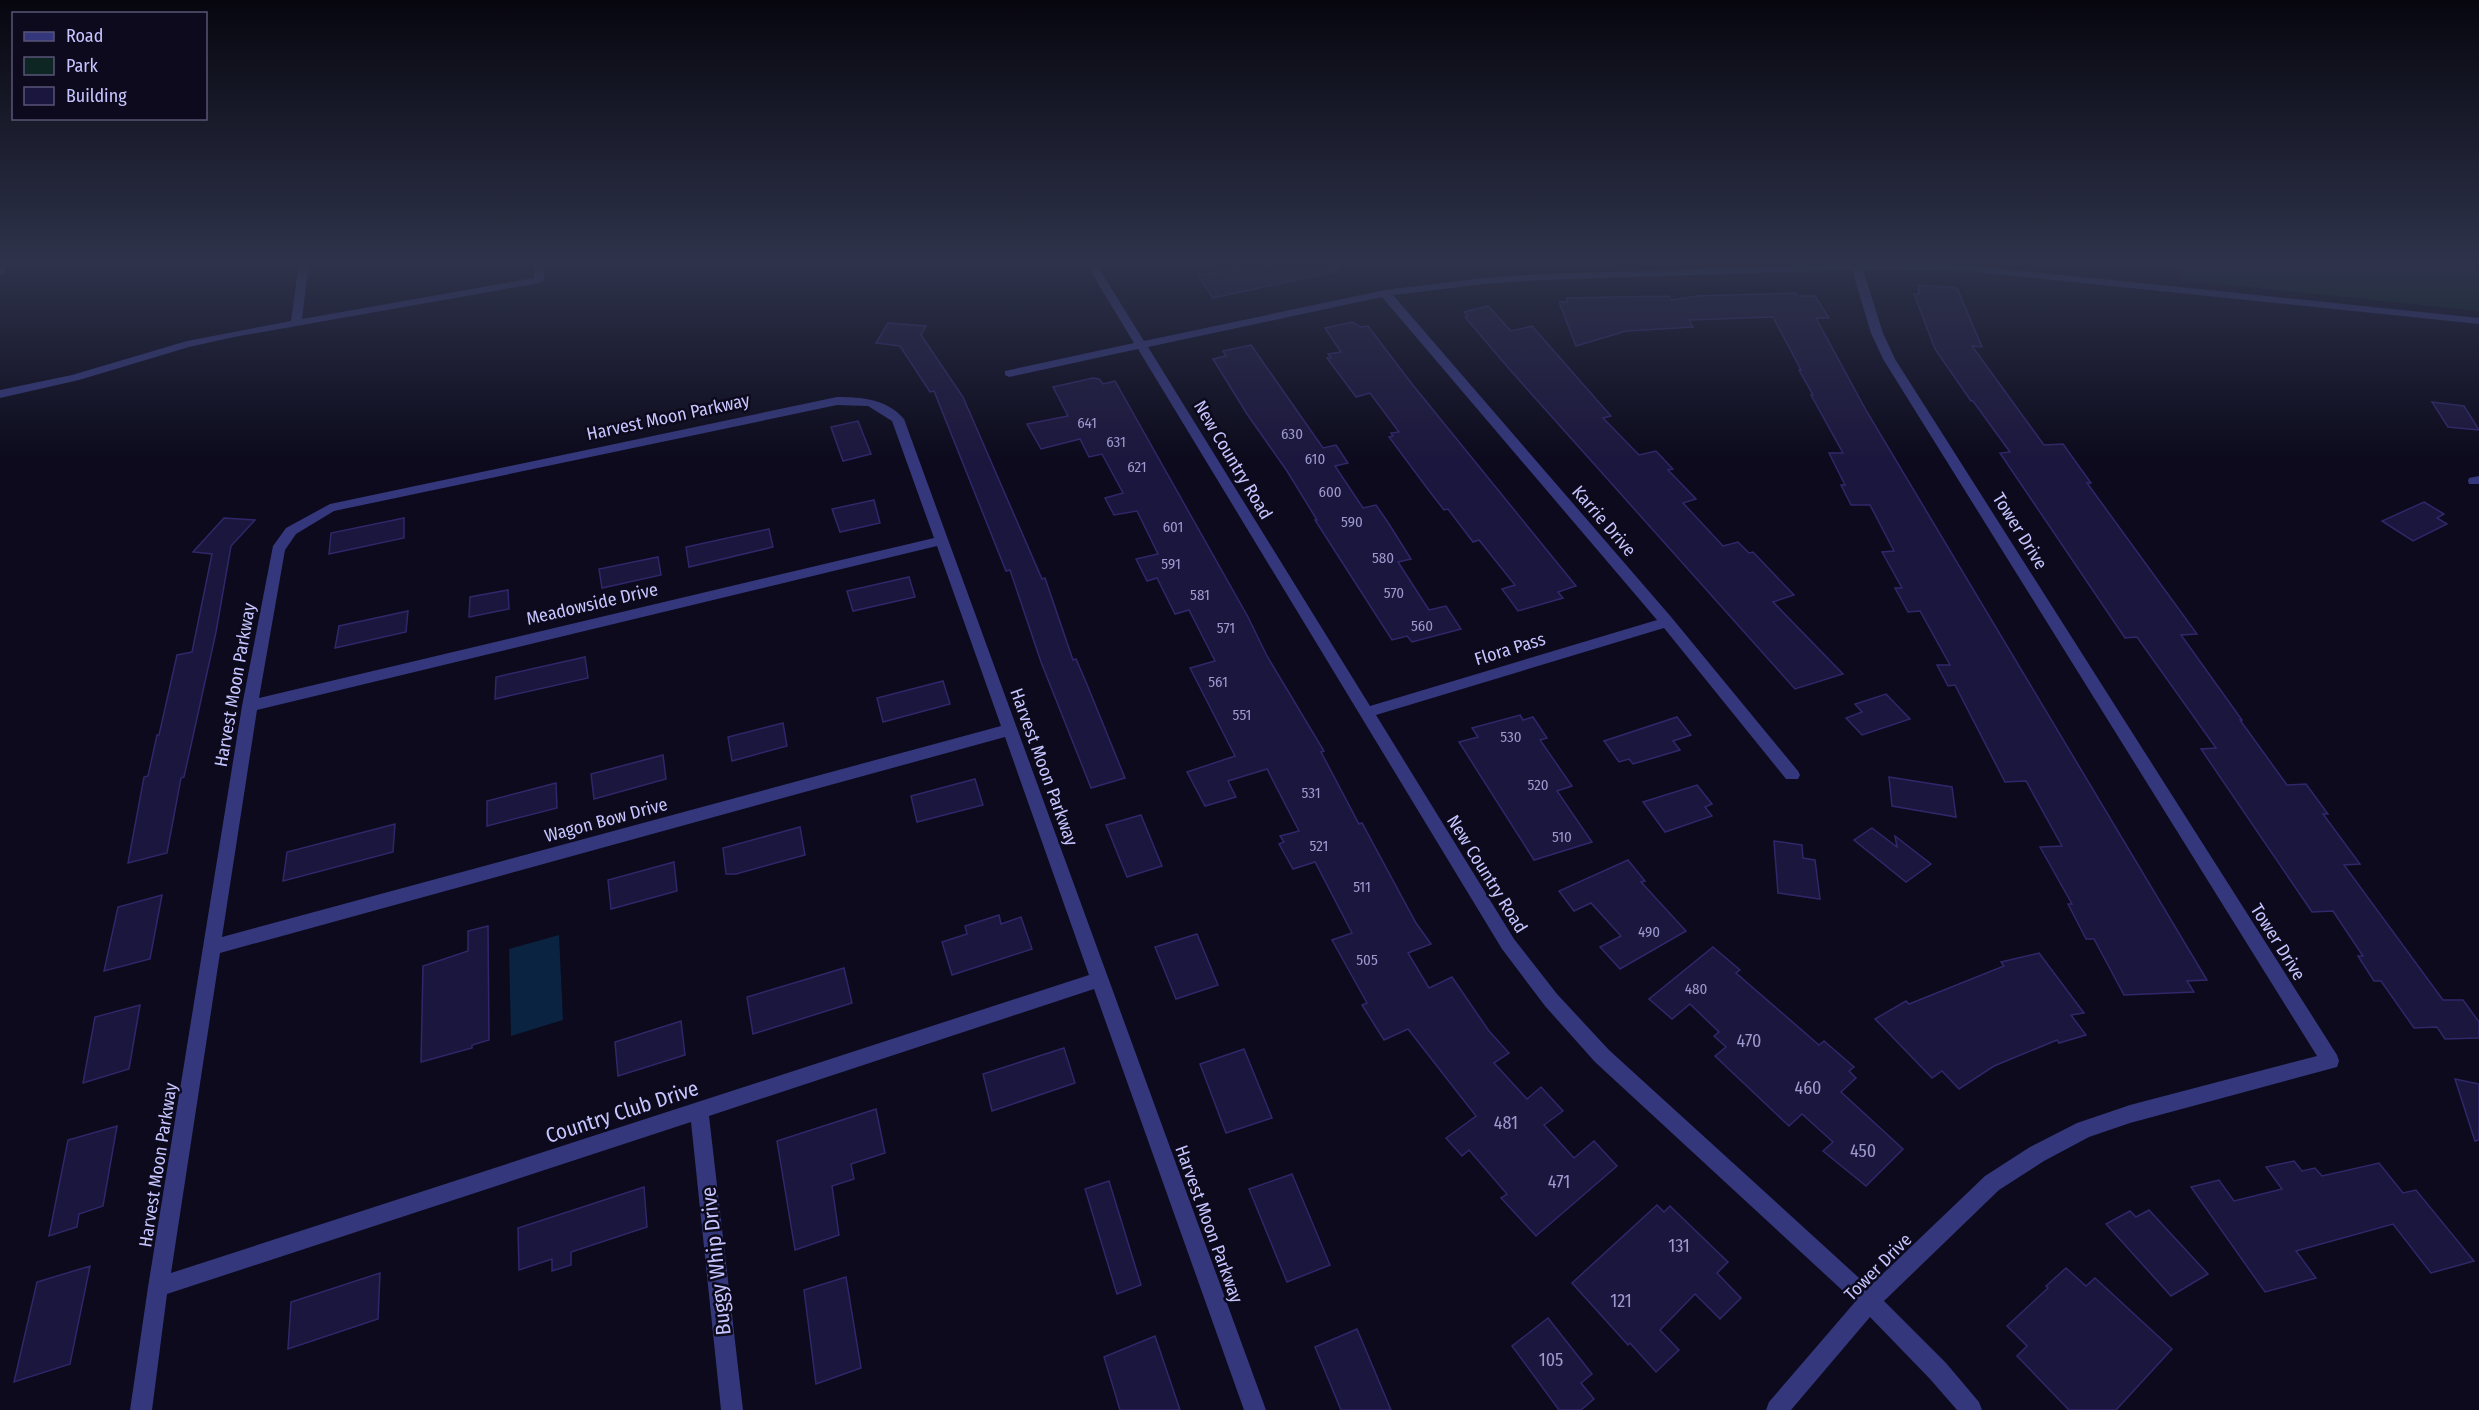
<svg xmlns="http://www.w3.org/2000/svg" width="2479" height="1410" font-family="'Fira Sans Condensed',sans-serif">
  <rect width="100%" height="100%" fill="#0c0a1c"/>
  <!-- green -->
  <polygon fill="#0d2623" points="2174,262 2479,262 2479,311 2183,280"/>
  <!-- water -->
  <polygon fill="#0a2340" points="559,935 563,1020 511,1036 509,949"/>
  <!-- building -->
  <g fill="#1b163d" stroke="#30276a" stroke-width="1.5">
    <polygon points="1235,262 1337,262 1338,271 1213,298 1198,276 1239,268"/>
    <polygon points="1918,285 1957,288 1982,347 1972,346 2044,445 2063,444 2091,483 2087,483 2197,634 2181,635 2242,720 2240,720 2287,785 2306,784 2328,814 2323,814 2360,864 2344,865 2443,1000 2463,1000 2479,1022 2479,1038 2445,1039 2437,1027 2414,1028 2381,981 2374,981 2358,956 2363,956 2333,911 2312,912 2201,749 2216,748 2137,637 2125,638 2000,453 2010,452 1973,401 1971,401 1935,349 1914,294 1919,294"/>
    <polygon points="1796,293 1797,296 1815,296 1829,318 1816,318 1867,412 2207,980 2187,981 2194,992 2124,995 2094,939 2086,939 2068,904 2072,904 2040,847 2062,846 2026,781 2005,782 1955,685 1948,686 1937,665 1950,665 1920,611 1908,612 1895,588 1902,588 1882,552 1894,551 1870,505 1851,505 1841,485 1845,485 1829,453 1843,453 1811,395 1813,395 1799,370 1801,370 1773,317 1689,320 1693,327 1626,331 1576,346 1559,302 1568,302 1567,298 1669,296 1671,300 1698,296"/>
    <polygon points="1488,306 1511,331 1532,326 1611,416 1603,418 1639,455 1656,451 1673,469 1668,470 1696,499 1683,503 1723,546 1738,542 1749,553 1753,552 1794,595 1773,602 1843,674 1795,689 1511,371 1465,317 1468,316 1464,312"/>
    <polygon points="1352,322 1360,327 1368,326 1412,384 1576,586 1558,592 1563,598 1518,611 1502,589 1515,585 1479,540 1473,542 1448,509 1444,510 1430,492 1389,437 1393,436 1391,433 1399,432 1370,393 1356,397 1327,358 1331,358 1328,354 1341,352 1325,328"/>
    <polygon points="888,323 926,326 921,335 963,397 1042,579 1045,578 1073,660 1076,659 1086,682 1125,778 1091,788 1041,662 1010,570 1006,571 934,391 930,392 900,346 876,343"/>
    <polygon points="1251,345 1323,448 1336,445 1348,463 1335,466 1363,508 1376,505 1389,524 1411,559 1398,562 1429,610 1446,606 1461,629 1412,642 1407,636 1392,640 1315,520 1317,520 1287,471 1247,414 1213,359 1226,356 1223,351"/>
    <polygon points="1093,378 1099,379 1103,384 1115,381 1248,617 1267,656 1324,751 1321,752 1359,824 1362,823 1416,923 1431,944 1408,953 1429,988 1452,977 1489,1031 1509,1053 1494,1063 1527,1099 1541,1087 1563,1111 1544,1125 1574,1158 1594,1141 1617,1166 1536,1236 1501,1198 1507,1194 1469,1150 1462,1156 1446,1138 1476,1116 1408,1029 1384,1040 1362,1005 1367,1003 1332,940 1352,933 1315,862 1293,869 1279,844 1284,842 1280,836 1299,831 1267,769 1228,781 1236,797 1205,806 1187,772 1235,756 1190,668 1215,661 1189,610 1175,614 1157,578 1147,581 1136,559 1158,554 1137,511 1114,515 1105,498 1123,493 1102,454 1089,457 1080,439 1041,449 1027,424 1068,416 1053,387"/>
    <polygon points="2432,402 2464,406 2479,430 2448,427"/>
    <polygon points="858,421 871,454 843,461 831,427"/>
    <polygon points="874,500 880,523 840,532 832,509"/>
    <polygon points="2424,502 2444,514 2437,518 2447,524 2413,541 2382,521"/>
    <polygon points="224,518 255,520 231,546 216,632 184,777 181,778 167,853 128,863 144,777 148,776 157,735 159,735 177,655 192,652 212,554 193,552"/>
    <polygon points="404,518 404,538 329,554 331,533"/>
    <polygon points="769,529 773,547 689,567 686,547"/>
    <polygon points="658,557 661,575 602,588 599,569"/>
    <polygon points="909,577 915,597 853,611 847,591"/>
    <polygon points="508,590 509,609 469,617 470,597"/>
    <polygon points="408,611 406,632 335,648 339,626"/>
    <polygon points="585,657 588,678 495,699 496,677"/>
    <polygon points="943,681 950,704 883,722 877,698"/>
    <polygon points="1886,694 1910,719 1862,735 1846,718 1862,712 1855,704"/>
    <polygon points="1520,715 1523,720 1533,717 1547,738 1540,740 1572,786 1557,791 1592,842 1534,860 1459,742 1478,737 1472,728"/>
    <polygon points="1677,717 1691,735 1673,741 1680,750 1633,764 1629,759 1619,762 1604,741"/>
    <polygon points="783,723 787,746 732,761 728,737"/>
    <polygon points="663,755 666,779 594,799 591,774"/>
    <polygon points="1889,777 1952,787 1956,817 1892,806"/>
    <polygon points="975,779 983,805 917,822 911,796"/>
    <polygon points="556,783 557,808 487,826 487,801"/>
    <polygon points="1697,785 1712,804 1705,807 1712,816 1665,832 1643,802"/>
    <polygon points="1141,815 1162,866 1127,877 1106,825"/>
    <polygon points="395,824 393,852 283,881 287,852"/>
    <polygon points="800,827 805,855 736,874 726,874 723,848"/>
    <polygon points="1872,828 1897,847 1895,836 1931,864 1906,882 1854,840"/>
    <polygon points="1774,841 1802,845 1803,858 1815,860 1820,899 1778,893"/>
    <polygon points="1628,860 1645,881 1641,882 1686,931 1620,969 1600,947 1621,936 1591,903 1574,911 1559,891"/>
    <polygon points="674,862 677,891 611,909 608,880"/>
    <polygon points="162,895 150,959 104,971 118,907"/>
    <polygon points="999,915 1001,924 1021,917 1032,949 952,975 942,942 967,934 965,926"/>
    <polygon points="488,926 489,1040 472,1045 472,1048 421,1062 423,966 468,951 468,931"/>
    <polygon points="1197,934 1218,985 1176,999 1155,947"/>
    <polygon points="1713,947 1740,970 1736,973 1819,1045 1824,1041 1854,1067 1849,1071 1856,1078 1841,1092 1903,1149 1866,1186 1823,1151 1833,1142 1802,1114 1789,1126 1715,1056 1726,1047 1714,1036 1719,1032 1690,1004 1672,1019 1649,999"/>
    <polygon points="2039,953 2084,1013 2071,1015 2086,1035 2059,1043 2057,1040 1994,1066 1959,1089 1942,1071 1932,1078 1875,1019 1906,1001 1909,1004 2004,966 2001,962"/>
    <polygon points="844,968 852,1003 753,1034 747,997"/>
    <polygon points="140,1005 129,1069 83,1083 95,1017"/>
    <polygon points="681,1021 685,1055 618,1076 615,1042"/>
    <polygon points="1064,1048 1075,1083 992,1111 983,1074"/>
    <polygon points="1244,1049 1272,1118 1226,1133 1200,1064"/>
    <polygon points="2455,1079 2479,1084 2479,1140 2475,1141"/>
    <polygon points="876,1109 885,1153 851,1164 854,1179 832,1186 839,1235 795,1250 777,1141"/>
    <polygon points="117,1126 103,1206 79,1214 77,1227 49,1236 68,1140"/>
    <polygon points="2294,1161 2302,1171 2315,1168 2322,1176 2379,1163 2403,1193 2416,1190 2474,1261 2431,1273 2393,1224 2296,1251 2316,1278 2265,1292 2191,1187 2219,1180 2234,1201 2282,1189 2266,1167"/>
    <polygon points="1292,1174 1330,1265 1287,1282 1249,1189"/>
    <polygon points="1109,1181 1141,1285 1117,1294 1085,1189"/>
    <polygon points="644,1187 647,1227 571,1252 571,1265 552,1271 552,1259 519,1270 518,1228"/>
    <polygon points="1657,1205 1664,1212 1670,1206 1728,1262 1717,1273 1741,1298 1720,1319 1695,1294 1660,1330 1679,1350 1656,1372 1630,1343 1628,1345 1572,1283"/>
    <polygon points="2149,1210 2208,1274 2171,1296 2106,1224 2130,1211 2136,1217"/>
    <polygon points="90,1266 70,1364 14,1382 37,1282"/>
    <polygon points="2066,1268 2086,1286 2095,1278 2172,1349 2116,1410 2069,1410 2017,1356 2027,1346 2007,1326 2048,1288 2046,1286"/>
    <polygon points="380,1273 378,1319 288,1349 291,1302"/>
    <polygon points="846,1277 861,1368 816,1384 804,1290"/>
    <polygon points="1548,1318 1592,1374 1581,1383 1594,1399 1581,1410 1559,1410 1512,1346"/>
    <polygon points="1357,1329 1391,1410 1341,1410 1315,1347"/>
    <polygon points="1155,1336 1180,1410 1120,1410 1104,1357"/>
  </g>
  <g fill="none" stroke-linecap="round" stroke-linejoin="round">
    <!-- minor -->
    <g fill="#34377c" fill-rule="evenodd">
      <polygon points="0,262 9,262 4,274 0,275"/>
      <polygon points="299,262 309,262 302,319 534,278 534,262 544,262 544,280 539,283 234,337 189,347 79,380 0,398 0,390 72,375 187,341 291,321"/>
      <path d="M1085 262H1095L1144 341 1385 290 1484 278 1542 274 1850 264V262L1966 265 2479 318V324L1966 271 1863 270 1883 333 1895 359 2337 1055 2339 1061 2337 1067 2130 1123 2089 1137 2044 1161 1999 1190 1884 1301 1946 1363 1979 1402 1982 1410H1957L1930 1379 1870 1317 1791 1410H1766L1769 1402 1855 1302 1595 1062 1545 1006 1502 949 1138 349 1009 377 1005 375V371L1134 343ZM1852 270 1871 333 1883 359 2317 1056 2130 1105 2077 1123 2030 1147 1985 1176 1869 1287 1609 1050 1557 994 1514 939 1376 715 1664 628 1786 779H1798L1800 775 1798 771 1672 618 1393 295 1484 284 1542 280ZM1382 297 1657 620 1370 706 1148 347Z"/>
      <path d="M837 397C862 397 887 399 904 419L1266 1410H1244L1094 989 709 1116 743 1410H721L691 1122 167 1294 152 1410H130L148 1287 242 706 273 546 286 528 330 504ZM837 405 868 406 892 421 934 538 259 698 285 550 296 534 334 511ZM937 546 1001 726 222 937 257 710ZM1005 737 1089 975 171 1273 220 953Z"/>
      <polygon points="2479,476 2479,484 2469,484 2468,481 2469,478"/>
    </g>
  </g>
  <!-- sky -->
  <linearGradient id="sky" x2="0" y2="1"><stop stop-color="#07060f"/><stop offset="0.57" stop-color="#2e334b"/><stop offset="1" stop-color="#2e334b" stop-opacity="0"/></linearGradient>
  <rect width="2479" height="460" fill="url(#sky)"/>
  <g text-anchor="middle" stroke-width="5" stroke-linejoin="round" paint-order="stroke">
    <!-- number labels -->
    <g font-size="15" fill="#9c99ce">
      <text x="1087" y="428">641</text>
      <text x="1292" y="439">630</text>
      <text x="1116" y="447">631</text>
      <text x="1315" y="464">610</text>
      <text x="1137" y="472">621</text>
      <text x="1330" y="497">600</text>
      <text x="1352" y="527">590</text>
      <text x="1173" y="532">601</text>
      <text x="1383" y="563">580</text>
      <text x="1171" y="569">591</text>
      <text x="1394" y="598">570</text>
      <text x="1200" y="600">581</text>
      <text x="1422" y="631">560</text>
      <text x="1226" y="633">571</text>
      <text x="1218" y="687">561</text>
      <text x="1242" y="720">551</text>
      <text x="1511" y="742">530</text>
      <text x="1538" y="790">520</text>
      <text x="1311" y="798">531</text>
      <text x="1562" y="842">510</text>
      <text x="1319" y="851">521</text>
      <text x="1362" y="892">511</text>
      <text x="1649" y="937">490</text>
      <text x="1367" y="965">505</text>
      <text x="1696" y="994">480</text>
    </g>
    <!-- street labels -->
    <g font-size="18" fill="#c7c5ff" stroke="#0c0a1c">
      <text transform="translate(668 417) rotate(-12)" y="6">Harvest Moon Parkway</text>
      <text transform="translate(1233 460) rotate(59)" y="6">New Country Road</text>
      <text transform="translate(1604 521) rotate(49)" y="6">Karrie Drive</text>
      <text transform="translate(2020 531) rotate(58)" y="6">Tower Drive</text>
      <text transform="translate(592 604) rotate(-13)" y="6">Meadowside Drive</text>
      <text transform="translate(1510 649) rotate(-17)" y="6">Flora Pass</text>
      <text transform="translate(235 685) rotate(-80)" y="6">Harvest Moon Parkway</text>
      <text transform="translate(1044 767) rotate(70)" y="6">Harvest Moon Parkway</text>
      <text transform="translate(606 820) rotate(-15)" y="6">Wagon Bow Drive</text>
      <text transform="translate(1487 874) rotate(58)" y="6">New Country Road</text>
      <text transform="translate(2278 942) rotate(58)" y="6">Tower Drive</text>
      <text transform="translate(158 1165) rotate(-81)" y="6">Harvest Moon Parkway</text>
      <text transform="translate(1209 1224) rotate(70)" y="6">Harvest Moon Parkway</text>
      <text transform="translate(1878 1267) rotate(-45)" y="6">Tower Drive</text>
    </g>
    <!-- near-number labels -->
    <g font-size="18" fill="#9c99ce">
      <text x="1749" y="1047">470</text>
      <text x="1808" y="1094">460</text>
      <text x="1506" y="1129">481</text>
      <text x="1863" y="1157">450</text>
      <text x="1559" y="1188">471</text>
      <text x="1679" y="1252">131</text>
      <text x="1621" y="1307">121</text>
      <text x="1551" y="1366">105</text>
    </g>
    <!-- near-street labels -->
    <g font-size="21" fill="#c7c5ff" stroke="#0c0a1c">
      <text transform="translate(622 1112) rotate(-18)" y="7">Country Club Drive</text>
      <text transform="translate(716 1261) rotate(-96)" y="7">Buggy Whip Drive</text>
    </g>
  </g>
  <!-- legend -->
  <rect x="12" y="12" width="195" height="108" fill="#0c0a1c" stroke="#575577" stroke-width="1.5"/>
  <rect x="24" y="32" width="30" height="9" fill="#34377c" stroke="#575577" stroke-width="1.5"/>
  <text x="66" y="42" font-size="18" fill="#c7c5ff">Road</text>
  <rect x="24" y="57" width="30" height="18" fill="#0d2623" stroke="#575577" stroke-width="1.5"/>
  <text x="66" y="72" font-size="18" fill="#c7c5ff">Park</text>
  <rect x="24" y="87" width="30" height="18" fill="#1b163d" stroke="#575577" stroke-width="1.5"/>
  <text x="66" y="102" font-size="18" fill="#c7c5ff">Building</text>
</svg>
